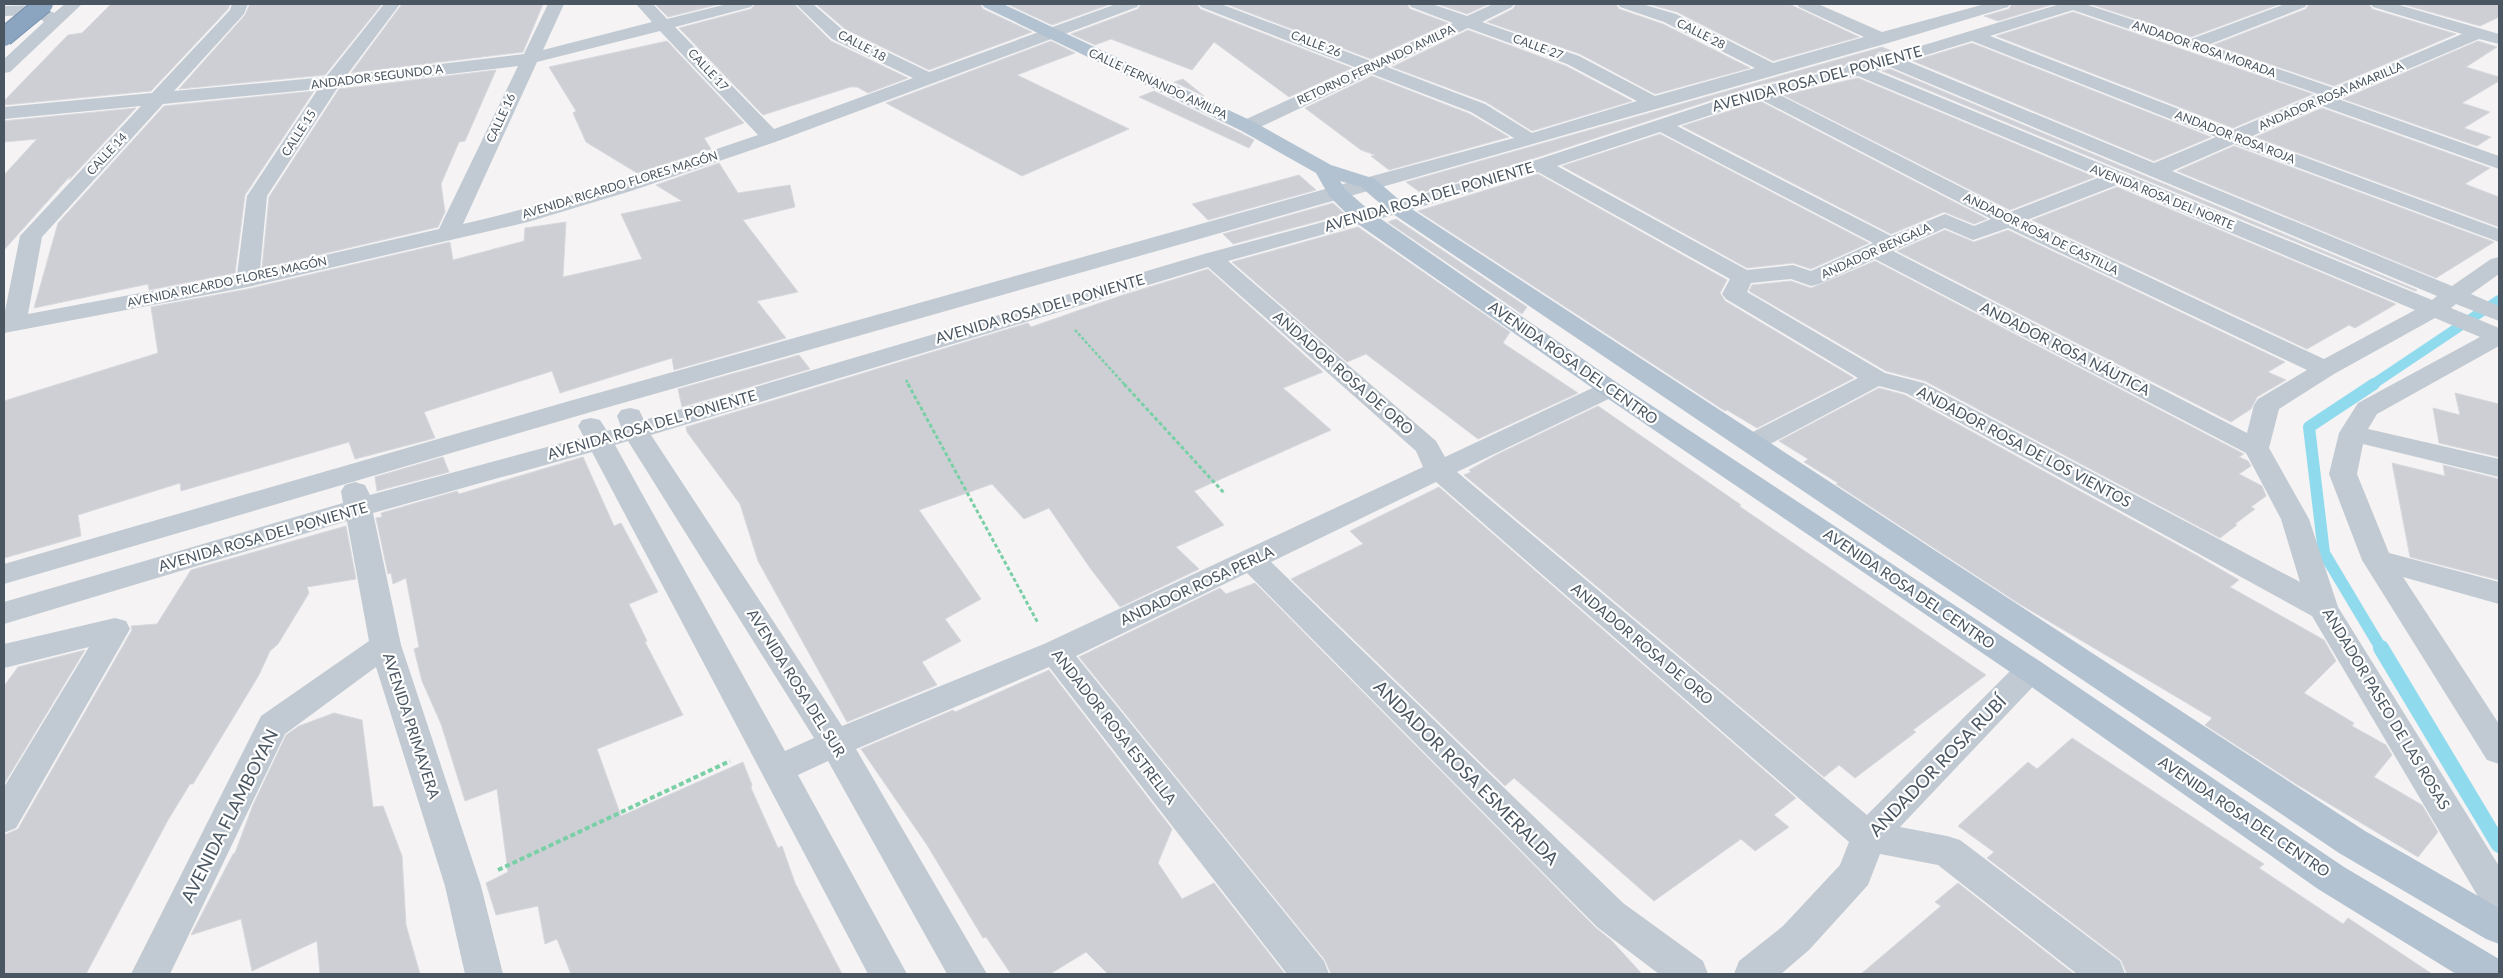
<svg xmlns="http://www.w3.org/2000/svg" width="2503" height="978" font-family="Lato,sans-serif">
  <rect width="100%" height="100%" fill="#f5f3f3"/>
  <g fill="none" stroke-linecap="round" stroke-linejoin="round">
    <!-- stream-far2 -->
    <polyline stroke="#90daee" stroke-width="10" points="2372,385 2499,300"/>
    <!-- stream-far1 -->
    <polyline stroke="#90daee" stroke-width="12" points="2374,384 2309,427 2324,553 2382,650"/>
    <!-- stream -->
    <polyline stroke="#90daee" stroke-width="16" points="2381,648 2499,845"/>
  </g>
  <!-- building -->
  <g fill="#cdcfd5" stroke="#d7d9de">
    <polygon points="111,4 230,4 228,9 151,91 4,105 4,101 68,35 82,33"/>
    <polygon points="250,4 382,4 325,75 179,89 245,15"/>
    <polygon points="402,4 543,4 523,52 351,73"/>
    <polygon points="655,4 720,4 668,17"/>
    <polygon points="755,4 794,4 831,41 908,78 868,93 857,87 850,87 763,115 679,28 751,9"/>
    <polygon points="816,4 980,4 983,9 1032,32 929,70 845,29"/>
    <polygon points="1007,4 1111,4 1052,25"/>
    <polygon points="1141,4 1197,4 1200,9 1352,68 1289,97 1214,42 1192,70 1111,39 1095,45 1071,34 1138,9"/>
    <polygon points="1226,4 1407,4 1410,9 1448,23 1371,59"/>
    <polygon points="1437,4 1489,4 1467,14"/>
    <polygon points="1516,4 1616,4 1619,9 1663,24 1750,68 1655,94 1580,54 1487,22 1513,9"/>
    <polygon points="1648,4 1789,4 1859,37 1773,61 1677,12"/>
    <polygon points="2012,4 2054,4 1998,21 1984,16 2009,9"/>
    <polygon points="2090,4 2280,4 2191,37"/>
    <polygon points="2309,4 2369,4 2372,9 2456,34 2334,86 2213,45 2306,9"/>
    <polygon points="2402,4 2499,4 2499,17 2480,26"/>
    <polygon points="2073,12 2313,94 2233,128 1996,36"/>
    <polygon points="1468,30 1566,66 1632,101 1532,131 1486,102 1392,67"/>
    <polygon points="667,41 744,123 704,138 711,149 637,173 586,142 573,113 576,111 549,67"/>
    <polygon points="1051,41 1075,53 1017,75 1129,129 1022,176 886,103"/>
    <polygon points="2478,41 2497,47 2466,67 2499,77 2499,81 2462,103 2490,112 2464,128 2491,137 2477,146 2343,99"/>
    <polygon points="1972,43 2211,137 2154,161 1913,61"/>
    <polygon points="1882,47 1894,52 1878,52 1875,57 1860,62 1848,62 1844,66 1754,86 1532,159 1421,193 1406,182"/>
    <polygon points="1890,69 2417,290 2415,291 1882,71"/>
    <polygon points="496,70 465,141 459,142 441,184 445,212 438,227 262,268 269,197 339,89"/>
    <polygon points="1372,76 1470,114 1509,137 1389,170 1371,156 1375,155 1361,150 1305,108"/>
    <polygon points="1858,78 2095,177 2010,210 1783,95"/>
    <polygon points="1183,79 1204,96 1174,82"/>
    <polygon points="314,91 245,195 235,273 149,290 148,284 34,308 58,223 164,106"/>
    <polygon points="1154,91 1239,132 1254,140 1249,148 1139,97"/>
    <polygon points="1760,101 1987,219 1974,224 1944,212 1891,234 1682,126"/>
    <polygon points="136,108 69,180 71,175 4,250 4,175 37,139 4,142 4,121"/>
    <polygon points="2322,108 2490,168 2465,184 2499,197 2499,227 2255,137"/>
    <polygon points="1660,134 1869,243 1811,269 1793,263 1747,268 1562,166"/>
    <polygon points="2234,146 2494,242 2436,278 2177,171"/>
    <polygon points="719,163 738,193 790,185 795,207 743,220 798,292 757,301 786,338 674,370 672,358 560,393 552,371 424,412 435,438 355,459 349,442 181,491 180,483 78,515 81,536 4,558 4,401 158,353 151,307 248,289 450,242 453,260 524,241 525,228 566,222 563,277 642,259 621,214 682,201 656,185"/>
    <polygon points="1538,174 1727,280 1720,293 1725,301 1854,378 1757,428 1727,410 1725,411 1418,211"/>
    <polygon points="1299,175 1316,190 1208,220 1192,204"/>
    <polygon points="2117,187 2396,304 2355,328 2349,325 2307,349 2032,220"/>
    <polygon points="1333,203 1345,214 1233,244 1223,234"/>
    <polygon points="1396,219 1527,307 1522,314 1388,222"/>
    <polygon points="1358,227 1510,332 1503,343 1578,393 1478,439 1366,354 1347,362 1232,262"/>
    <polygon points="1945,230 1974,242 2008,230 2285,362 2268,372 2286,380 2257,397 2251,409 2231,422 1897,251"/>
    <polygon points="1875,261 2244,454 2239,457 2248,461 2251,466 2239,474 2262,486 2266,496 2251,507 2255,509 2235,524 2237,525 2220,538 1925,381 1886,371 1749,291 1752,285 1791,281 1811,288"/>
    <polygon points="1208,269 1323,372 1283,388 1331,430 1194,491 1224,525 1176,547 1199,569 1120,607 1090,568 1049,508 1024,519 992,484 919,510 981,599 945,619 961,641 922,662 937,685 847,722 758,561 740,504 687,432 686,427 1028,323 1031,327 1123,295"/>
    <polygon points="799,355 810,369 682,407 678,389"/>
    <polygon points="1879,388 1905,395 2196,555 2239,580 2230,587 2324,640 2336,661 2304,693 2354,723 2352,726 2386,745 2392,755 2374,777 2422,805 2438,832 2418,857 2296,784 2205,725 2212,718 2018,603 1836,484 1838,483 1804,462 1808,459 1779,441"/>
    <polygon points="2455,393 2499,404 2499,457 2439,443 2433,408 2460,415"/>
    <polygon points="1598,406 1741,505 1739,506 1986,675 1913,730 1916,732 1855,778 1839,765 1824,777 1464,475 1471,472 1469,470 1498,454"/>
    <polygon points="443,457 449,472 377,491 375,477"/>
    <polygon points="583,457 614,526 621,523 658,592 629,604 647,641 645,642 683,715 597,749 621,816 743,762 752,785 751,788 778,848 782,846 795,883 842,974 571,974 557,939 545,944 538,906 496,915 486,883 508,872 497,789 465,801 441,724 422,681 414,649 419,647 406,578 393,584 391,573 388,574 376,518 382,517 381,513 457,491 459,494"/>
    <polygon points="2392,463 2445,476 2443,465 2499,479 2499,580 2410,557"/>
    <polygon points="1439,487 1796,798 1774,815 1789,827 1755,851 1741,839 1654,901 1514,778 1505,786 1291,579 1363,544 1350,531"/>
    <polygon points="346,526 356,579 307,587 309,593 278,644 270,651 259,675 193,784 190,784 168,820 86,974 4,974 4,835 18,829 132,630 131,626 157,624 191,570"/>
    <polygon points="1255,583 1596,928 1611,940 1642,974 1331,974 1325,960 1079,657 1220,588 1226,594"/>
    <polygon points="85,650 4,784 4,686 18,667"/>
    <polygon points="1049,670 1172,829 1158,863 1182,899 1214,883 1285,974 1108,974 1086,952 1050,974 1011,974 986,937 983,938 927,845 861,749 953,710 955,712"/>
    <polygon points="334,713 362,720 373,807 383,806 402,856 406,925 420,974 320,974 317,941 252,971 241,919 191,935 233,854 235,853 253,805 286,735 299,726"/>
    <polygon points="2072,738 2264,864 2259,868 2343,924 2348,918 2432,974 2127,974 2121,960 1987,858 1994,852 1958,826 2028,762 2037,769"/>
    <polygon points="1958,883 2074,974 1861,974 1941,906 1935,902"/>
  </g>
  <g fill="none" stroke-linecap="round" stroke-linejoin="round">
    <!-- path-far2 -->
    <g stroke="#7ad0a6" stroke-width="2.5" stroke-dasharray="3 2" stroke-linecap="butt">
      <polyline points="1075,330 1125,385"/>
      <polyline points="906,380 909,385"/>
    </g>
    <!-- path-far1 -->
    <g stroke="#7ad0a6" stroke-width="3" stroke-dasharray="4 2.5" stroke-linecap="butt">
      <polyline points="908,384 1038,623"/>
      <polyline points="1124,384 1224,493"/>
    </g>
    <!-- path -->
    <polyline stroke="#7ad0a6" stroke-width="4" stroke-dasharray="5 3" stroke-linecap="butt" points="498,870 730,761"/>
    <!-- minor -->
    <g fill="#c1cad2" fill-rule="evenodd">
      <polygon points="65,4 82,4 10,72 4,73 4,59 44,22 36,15 4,16 4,6 40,5 54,13"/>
      <path d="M232 4H248L244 14 174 91 326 77 384 4H400L347 75 524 54 548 4H564L543 50 652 22 636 4H653L667 19 727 4H753L751 7 675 27 774 129 913 78 832 39 796 4H813L844 31 929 72 1116 4H1139L1137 7 778 141 631 191 528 222 248 287 4 333V316L20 236 141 106 4 119V107L152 93 230 10ZM660 31 758 135C661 168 564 201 463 224L537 62ZM518 66 439 229 260 270 267 196 338 87ZM318 89 247 196 237 275 28 314 42 237 163 104Z"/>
      <path d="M1199 4H1221L1371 61 1453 23 1411 7 1409 4H1432L1467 16 1493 4H1514L1512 7 1482 22 1579 56 1655 96 1755 68 1664 22 1620 7 1618 4H1642L1676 14 1773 63 1864 37 1799 7 1797 4H1818L1882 32 1985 4H2010L2008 7 1888 43 591 412 4 584V564L573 400 1361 179 1514 138 1471 112 1372 74 1254 130H1240L1237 126 1240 122 1357 68 1201 7ZM1468 28 1567 64 1637 101 1532 133 1485 104 1387 67Z"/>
      <path d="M2060 4H2085L2191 39 2285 4H2307L2305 7 2208 45 2334 88 2462 34 2373 7 2371 4H2396L2499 34V44L2479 39 2338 99 2499 156V169L2322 106 2250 137 2499 229V242L2234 144 2172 171 2452 286 2491 259 2499 257V274L2471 294 2499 306V321L2456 304 2451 308 2499 328V346L2377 414 2368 429 2499 459V477L2363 444 2357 474 2389 553 2499 582V604L2403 577 2499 724V764L2487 760 2362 560 2329 474 2339 433 2358 403 2480 337 2435 318 2334 374 2279 409 2269 448 2309 519 2338 607 2499 866V914L2486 910 2312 616 1906 393 1879 386 1761 449 1752 451 1743 449 1739 443 1743 437 1858 378 1726 299 1722 294 1730 279 1538 172 1404 212 1228 261 1436 441 1445 457 1601 384 1610 381 1619 384 1623 389 1619 394 1457 472 1867 815 2019 662 2030 658 2041 662 2046 670 2041 678 1900 827 1947 836 1960 840 2120 961 2125 974H2077L1938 865 1880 854 1868 885 1809 950 1781 974H1734L1739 961 1783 926 1840 865 1849 842 1436 482 1271 562 1623 903 1703 961 1708 974H1659L1597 927 1247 573 1076 656 1324 961 1329 974H1287L1049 667 856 749 987 974H947L828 761 798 775 907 974H868L592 452 373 513 401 645 481 886 503 974H465L445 886 376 667 285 734 170 974H131L261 716 369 641 347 521 4 624V602L343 503 341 491 345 485 355 482 365 485 370 495 584 437 578 426 582 420 591 418 600 420 607 431 621 427 617 416 621 410 630 408 639 410 644 420 1204 254 1390 204 1533 161 1755 88 1845 68 1848 64H1860L1876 59 1878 54 1884 53 1891 55ZM2073 10 2318 94 2233 130 1990 36ZM1972 41 2216 137 2154 163 1907 61ZM1890 67 2437 296 2432 300 1876 71ZM1858 76 2100 177 2010 212 1778 94ZM1760 99 1991 219 1974 226 1945 214 1891 236 1677 126ZM1660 132 1873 243 1811 271 1793 265 1747 270 1557 166ZM2117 185 2415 310 2324 359 2027 220ZM1945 228 1973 240 2008 228 2307 370 2258 399 2254 405 2247 433 1893 251ZM1875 259 2246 453 2281 519 2300 582 1924 383 1885 373 1747 292 1751 283 1791 279 1811 286 1819 284ZM1208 267 1416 451 1423 467 1044 644 842 726 651 435ZM628 441 814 738 785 751 615 445Z"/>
      <polygon points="115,618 126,621 130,629 16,828 4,833 4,787 89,647 4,668 4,644"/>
    </g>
    <!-- major -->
    <polygon fill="#b3c2d1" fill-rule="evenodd" points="982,4 1003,4 1254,122 1331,165 1375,179 1404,204 2365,831 2499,908 2499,944 2486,939 2339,853 1390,212 1361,187 1340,181 1345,189 1371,212 1619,384 2041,662 2344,867 2499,959 2499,974 2456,974 2318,889 2019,678 1601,394 1355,222 1329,196 1316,173 1240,130 984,7"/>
    <defs>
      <polyline id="highway-bridge" points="4,37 44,4"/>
    </defs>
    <!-- highway-bridge casing -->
    <use href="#highway-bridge" stroke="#7690ad" stroke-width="20" stroke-linecap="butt"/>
    <!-- highway-bridge -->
    <use href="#highway-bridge" stroke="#8ba5c1" stroke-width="18"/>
  </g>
  <g text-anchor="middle" stroke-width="4.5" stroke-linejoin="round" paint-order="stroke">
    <!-- far-street labels -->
    <g font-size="12" fill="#4a5661" stroke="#fff">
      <text transform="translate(1701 34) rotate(27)" y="4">CALLE 28</text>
      <text transform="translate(1316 44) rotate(21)" y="4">CALLE 26</text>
      <text transform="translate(862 46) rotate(28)" y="4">CALLE 18</text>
      <text transform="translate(1538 47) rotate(20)" y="4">CALLE 27</text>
      <text transform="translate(2204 49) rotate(19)" y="4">ANDADOR ROSA MORADA</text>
      <text transform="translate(1376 65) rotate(-25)" y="4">RETORNO FERNANDO AMILPA</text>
      <text transform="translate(708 70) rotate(47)" y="4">CALLE 17</text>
      <text transform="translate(377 77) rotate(-7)" y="4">ANDADOR SEGUNDO A</text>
      <text transform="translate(1158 84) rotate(25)" y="4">CALLE FERNANDO AMILPA</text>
      <text transform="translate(2331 96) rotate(-23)" y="4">ANDADOR ROSA AMARILLA</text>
      <text transform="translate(501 118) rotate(-65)" y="4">CALLE 16</text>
      <text transform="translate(299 133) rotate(-57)" y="4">CALLE 15</text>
      <text transform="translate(2235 137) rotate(21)" y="4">ANDADOR ROSA ROJA</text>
      <text transform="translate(107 154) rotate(-47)" y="4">CALLE 14</text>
      <text transform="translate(620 185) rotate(-17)" y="4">AVENIDA RICARDO FLORES MAGÓN</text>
      <text transform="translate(2162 197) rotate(22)" y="4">AVENIDA ROSA DEL NORTE</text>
      <text transform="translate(2041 234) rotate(26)" y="4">ANDADOR ROSA DE CASTILLA</text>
      <text transform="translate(1876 251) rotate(-24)" y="4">ANDADOR BENGALA</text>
      <text transform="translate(227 282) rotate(-12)" y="4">AVENIDA RICARDO FLORES MAGÓN</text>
    </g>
    <!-- street labels -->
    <g font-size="15" fill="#4a5661" stroke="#fff">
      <text transform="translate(1817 79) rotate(-15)" y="5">AVENIDA ROSA DEL PONIENTE</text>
      <text transform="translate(1429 197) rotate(-16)" y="5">AVENIDA ROSA DEL PONIENTE</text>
      <text transform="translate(1040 309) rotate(-16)" y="5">AVENIDA ROSA DEL PONIENTE</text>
      <text transform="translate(2065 349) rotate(27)" y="5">ANDADOR ROSA NÁUTICA</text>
      <text transform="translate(1573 363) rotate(35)" y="5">AVENIDA ROSA DEL CENTRO</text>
      <text transform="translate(1343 373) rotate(41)" y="5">ANDADOR ROSA DE ORO</text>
      <text transform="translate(652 425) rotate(-16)" y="5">AVENIDA ROSA DEL PONIENTE</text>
      <text transform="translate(2024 447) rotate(28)" y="5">ANDADOR ROSA DE LOS VIENTOS</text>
      <text transform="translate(263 537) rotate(-16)" y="5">AVENIDA ROSA DEL PONIENTE</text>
      <text transform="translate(1197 586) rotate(-25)" y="5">ANDADOR ROSA PERLA</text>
      <text transform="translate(1909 589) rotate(34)" y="5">AVENIDA ROSA DEL CENTRO</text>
      <text transform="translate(1642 644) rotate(40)" y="5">ANDADOR ROSA DE ORO</text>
      <text transform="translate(796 683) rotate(58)" y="5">AVENIDA ROSA DEL SUR</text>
      <text transform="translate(2386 709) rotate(59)" y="5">ANDADOR PASEO DE LAS ROSAS</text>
      <text transform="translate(411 726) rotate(72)" y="5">AVENIDA PRIMAVERA</text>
      <text transform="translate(1114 727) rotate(52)" y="5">ANDADOR ROSA ESTRELLA</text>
      <text transform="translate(2244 817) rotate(34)" y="5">AVENIDA ROSA DEL CENTRO</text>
    </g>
    <!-- near-street labels -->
    <g font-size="18" fill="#4a5661" stroke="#fff">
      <text transform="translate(1938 766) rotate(-46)" y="6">ANDADOR ROSA RUBÍ</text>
      <text transform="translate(1466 773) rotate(45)" y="6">ANDADOR ROSA ESMERALDA</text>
      <text transform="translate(230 816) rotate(-63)" y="6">AVENIDA FLAMBOYAN</text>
    </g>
  </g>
  <!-- border -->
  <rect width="2503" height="978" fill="none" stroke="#4a5661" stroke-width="10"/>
</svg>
